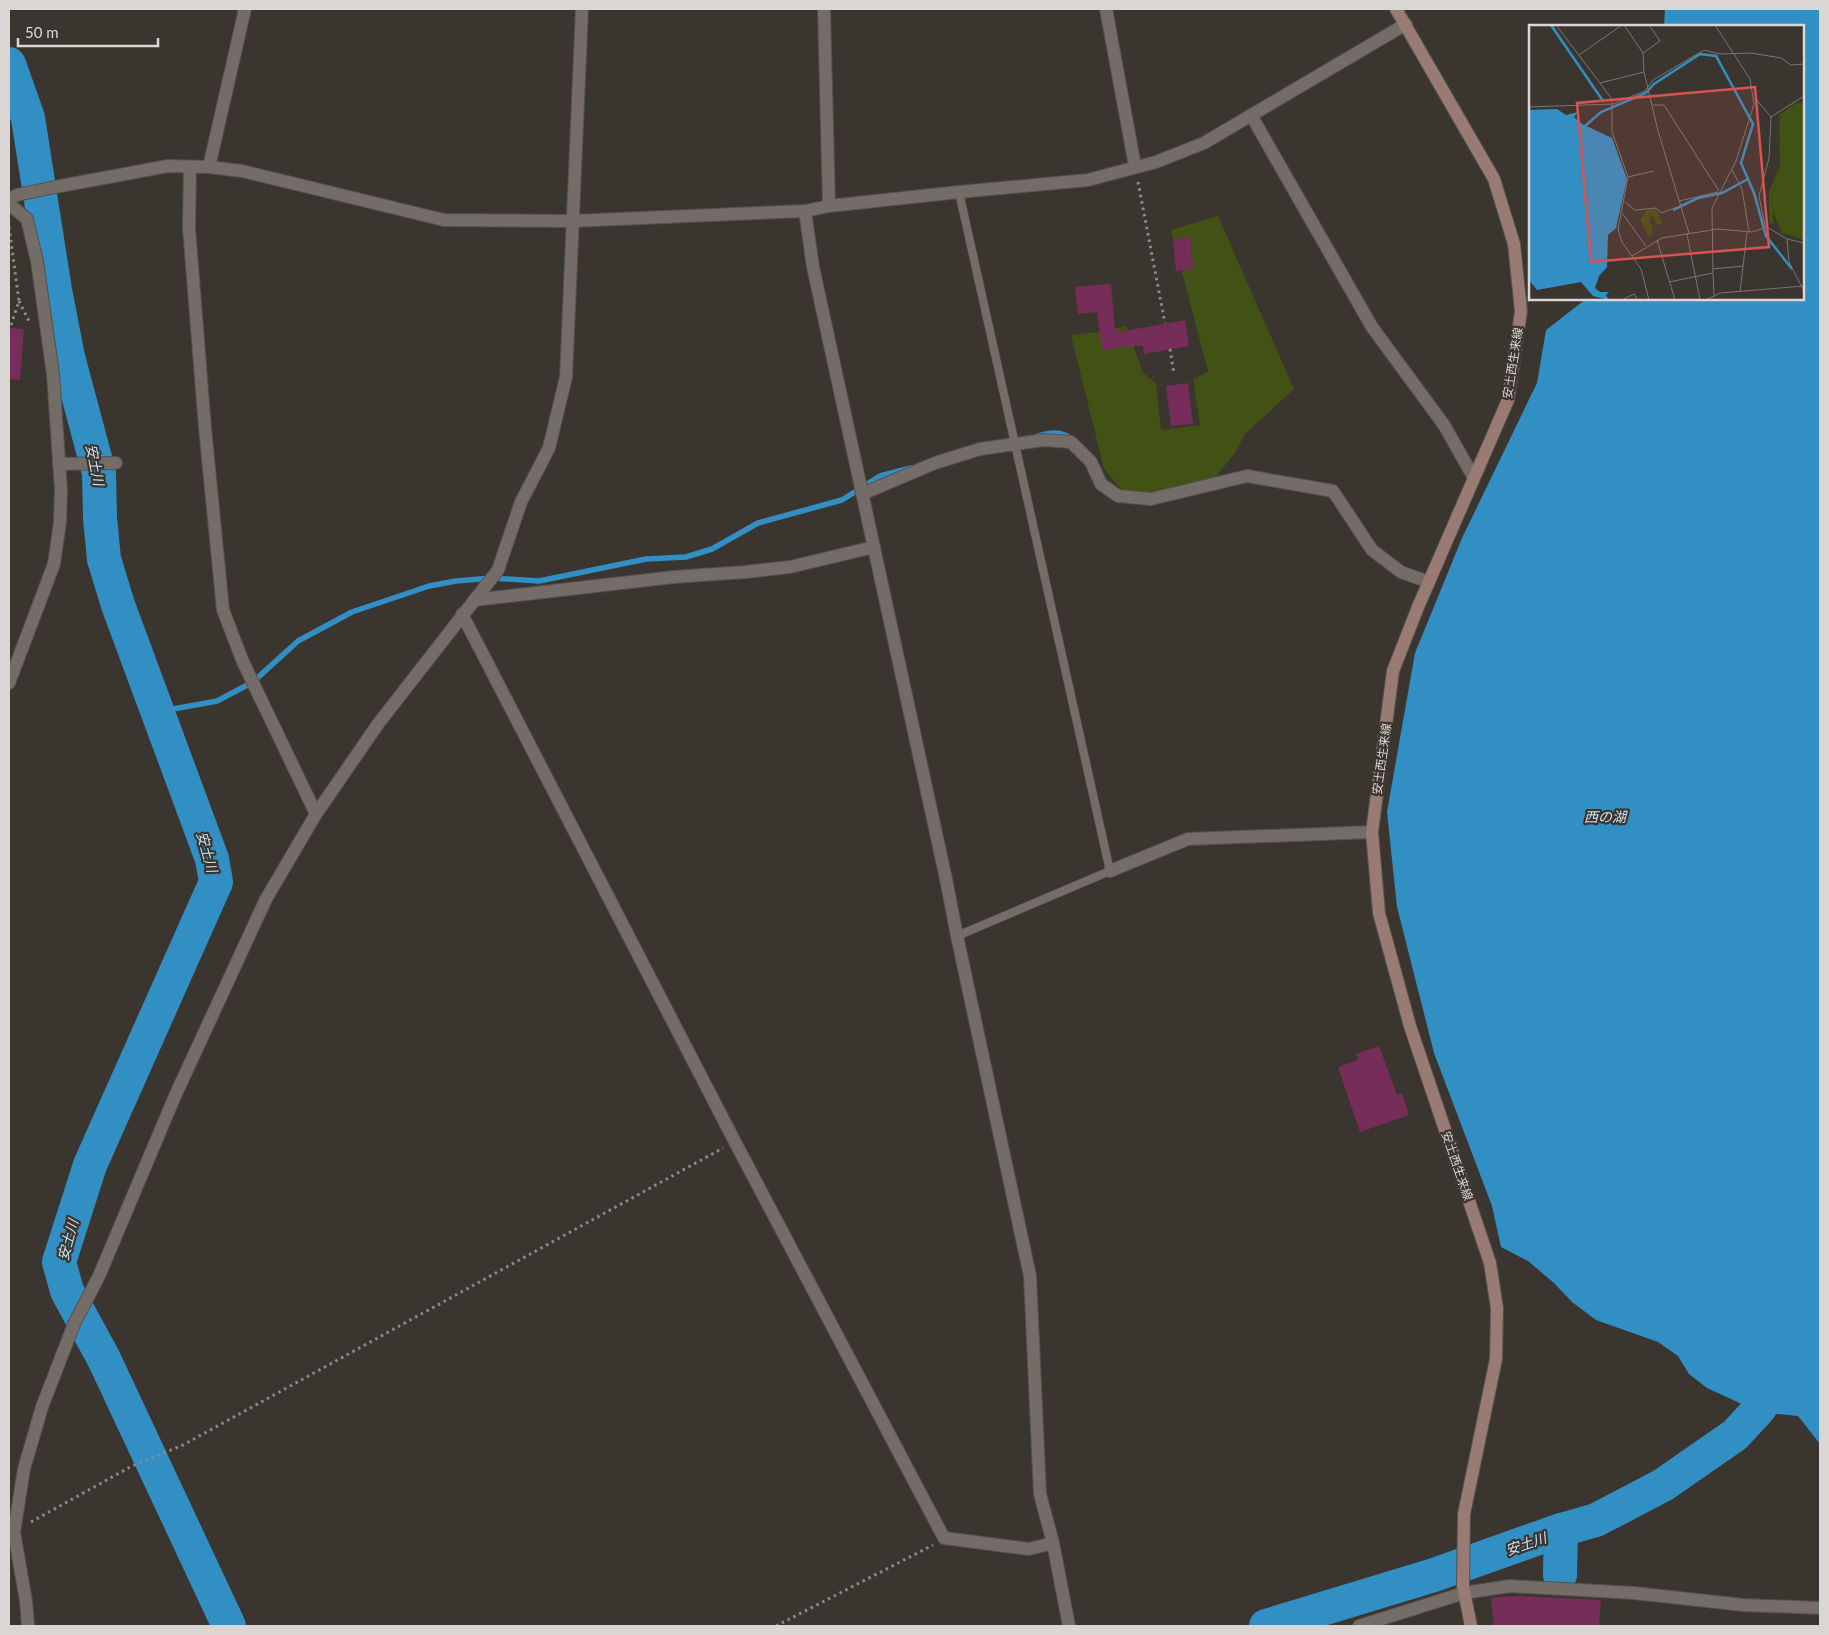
<svg xmlns="http://www.w3.org/2000/svg" width="1829" height="1635" font-family="Lato,'Noto Sans JP',sans-serif">
  <rect width="100%" height="100%" fill="#3b3530"/>
  <!-- green -->
  <polygon fill="#425114" points="1218,216 1294,389 1245,434 1235,453 1214,479 1154,493 1123,491 1104,469 1071,335 1099,332 1126,326 1143,373 1156,383 1161,430 1200,425 1193,379 1208,372 1171,230"/>
  <!-- water -->
  <polygon fill="#328fc3" points="1665,9 1820,9 1820,1444 1798,1416 1759,1412 1707,1388 1689,1374 1678,1356 1658,1342 1596,1320 1572,1302 1554,1283 1528,1261 1501,1247 1492,1206 1434,1053 1397,907 1387,812 1415,653 1462,538 1537,383 1546,330 1586,299 1803,299 1803,26 1664,26"/>
  <g fill="none" stroke-linecap="round" stroke-linejoin="round">
    <!-- stream -->
    <g stroke="#328fc3" stroke-width="5.5">
      <path d="M1038 436C1052 432 1060 431 1072 439"/>
      <polyline points="157,712 217,701 253,682 298,641 352,612 429,586 456,581 492,578 539,581 646,559 686,557 712,549 758,523 842,500 880,476 911,468"/>
    </g>
    <!-- river -->
    <g stroke="#328fc3" stroke-width="34">
      <polyline points="9,64 28,118 55,290 68,357 99,473 100,518 104,559 118,605 212,859 216,882 90,1165 59,1262 67,1291 104,1359 229,1626"/>
      <polyline points="1560,1575 1561,1530"/>
      <polyline points="1266,1626 1434,1575 1561,1530 1596,1520 1663,1485 1735,1435 1759,1409 1820,1320"/>
    </g>
  </g>
  <!-- building -->
  <g fill="#772d59">
    <polygon points="1190,237 1193,269 1176,271 1173,239"/>
    <polygon points="1111,284 1115,330 1118,329 1119,332 1185,320 1189,346 1144,354 1143,345 1102,350 1097,312 1078,314 1075,287"/>
    <polygon points="9,328 24,329 20,380 9,379"/>
    <polygon points="1188,383 1193,424 1171,426 1166,386"/>
    <polygon points="1379,1046 1397,1095 1402,1093 1409,1115 1360,1132 1338,1067 1358,1060 1356,1054"/>
    <polygon points="1515,1596 1601,1600 1599,1626 1494,1626 1491,1598"/>
  </g>
  <g fill="none" stroke-linecap="round" stroke-linejoin="round">
    <defs>
      <polyline id="service" points="957,936 1110,871 959,192"/>
      <g id="minor">
        <polyline points="824,9 829,206"/>
        <polyline points="1106,9 1135,166"/>
        <polyline points="1251,115 1372,327 1444,425 1474,478"/>
        <polyline points="190,167 189,228 205,428 223,610 243,662 316,814"/>
        <polyline points="209,167 245,9"/>
        <polyline points="9,199 17,195 55,187 168,166 209,167 242,171 444,220 572,221 805,211 829,206 959,192 1088,180 1156,162 1204,143 1406,24"/>
        <polyline points="9,204 27,219 37,261 53,374 61,490 60,522 54,564 9,683"/>
        <polyline points="805,211 813,267 946,879 957,936 1030,1276 1040,1494 1053,1543 1069,1626"/>
        <polyline points="59,464 116,463"/>
        <polyline points="862,494 935,463 980,449 1044,440 1071,442 1091,462 1101,484 1118,496 1151,499 1247,476 1333,491 1372,550 1401,572 1429,582"/>
        <polyline points="474,600 674,577 745,572 790,567 874,547"/>
        <polyline points="462,614 735,1142 944,1538 1029,1549 1053,1543"/>
        <polyline points="1110,871 1188,839 1372,832"/>
        <polyline points="28,1626 26,1601 14,1532 24,1469 42,1407 74,1324 99,1276 175,1096 266,899 316,814 378,724 498,570 521,502 549,448 566,377 582,9"/>
        <polyline points="1359,1626 1464,1593 1510,1586 1634,1593 1743,1605 1820,1608"/>
      </g>
      <polyline id="secondary" points="1396,9 1494,179 1514,244 1521,311 1508,400 1418,607 1393,671 1372,832 1379,913 1410,1026 1490,1263 1497,1308 1496,1359 1464,1514 1463,1586 1471,1626"/>
    </defs>
    <!-- service casing -->
    <use href="#service" stroke="#56514d" stroke-width="9"/>
    <!-- minor casing -->
    <use href="#minor" stroke="#56514d" stroke-width="14"/>
    <!-- secondary casing -->
    <use href="#secondary" stroke="#56514d" stroke-width="14"/>
    <!-- path -->
    <g stroke="#8f8a86" stroke-width="3" stroke-dasharray="2.5 4" stroke-linecap="butt">
      <polyline points="1138,182 1165,323"/>
      <polyline points="9,227 19,301 11,325"/>
      <polyline points="19,301 29,321"/>
      <polyline points="1170,349 1174,374"/>
      <polyline points="31,1522 132,1466 183,1445 723,1148"/>
      <polyline points="776,1626 933,1545"/>
    </g>
    <!-- service -->
    <use href="#service" stroke="#736c67" stroke-width="8"/>
    <!-- minor -->
    <use href="#minor" stroke="#736c67" stroke-width="12"/>
    <!-- secondary -->
    <use href="#secondary" stroke="#9a7b73" stroke-width="12"/>
  </g>
  <g text-anchor="middle" stroke-width="4.5" stroke-linejoin="round" paint-order="stroke">
    <!-- street labels -->
    <g font-size="12" fill="#dad6d4" stroke="#3b3530">
      <text transform="translate(1513 363) rotate(-81)" y="4">安土西生来線</text>
      <text transform="translate(1382 759) rotate(-82)" y="4">安土西生来線</text>
      <text transform="translate(1457 1166) rotate(71)" y="4">安土西生来線</text>
    </g>
    <!-- water labels -->
    <g font-size="14" font-style="italic" fill="#cee3f1" stroke="#3b3530">
      <text transform="translate(95 465) rotate(79)" y="5">安土川</text>
      <text x="1605" y="822">西の湖</text>
      <text transform="translate(207 852) rotate(74)" y="5">安土川</text>
      <text transform="translate(68 1240) rotate(-75)" y="5">安土川</text>
      <text transform="translate(1526 1544) rotate(-19)" y="5">安土川</text>
    </g>
  </g>
  <!-- overview -->
  <g transform="translate(1529 25)">
    <rect width="275" height="275" fill="#3b3530"/>
    <path d="M267 78 275 79V215L253 208 244 187V199L240 198V166L251 141 250 90ZM127 184 133 198 128 200 123 190 120 191 124 209 120 211 111 195 118 185Z" fill="#425114"/>
    <path d="M28 84 37 90 49 87 45 92 53 99 83 113 98 154 87 203 79 210 78 242 70 251 66 263 71 267H80L77 270 80 275 64 271 52 257 8 265 0 255V85Z" fill="#328fc3"/>
    <path fill="none" stroke="#328fc3" stroke-width="2.5" d="M22 0 74 76M56 101 72 87 117 68 125 59 171 29 187 31 224 99 212 138 225 168 237 211 263 244M144 185 169 173 193 168 219 154"/>
    <path fill="none" stroke="#7b7572" stroke-width="1" d="M27 0 83 74V107L99 152 89 204 93 217 112 244 120 275M95 0 114 28 115 47 129 106 160 208M114 28 131 16 120 0M50 30 93 0M71 58 115 47M275 71 242 92 240 133 230 171 236 201 258 214 275 218M226 73 242 92M124 80H135L190 166M0 82 84 79 116 66 124 55 175 25 191 29 222 28 252 33 262 40 275 39M203 145 213 164 220 207M99 152 125 146M150 176 189 167M96 177 106 185 127 183 132 188 152 181M93 188 117 221M158 209 171 275M258 214 260 237 275 266M128 215 146 275M103 231 133 213 189 204 223 207 238 202M184 244 214 241M184 249 185 270M140 257 184 248 183 183 207 136 225 79 221 54 186 0M211 267 218 207M93 275 105 269 108 275M177 275 191 268 275 261"/>
    <path fill="#d75453" fill-opacity="0.15" stroke="#d75453" stroke-width="2.5" d="M226 62 240 222 62 237 48 78Z"/>
    <rect width="275" height="275" fill="none" stroke="#dad6d4" stroke-width="2.5"/>
  </g>
  <!-- border -->
  <rect width="1829" height="1635" fill="none" stroke="#dad6d4" stroke-width="20"/>
  <!-- scale -->
  <path d="M18 38v8h140v-8" fill="none" stroke="#dad6d4" stroke-width="2.5"/>
  <text x="25" y="38" font-size="15" fill="#dad6d4" stroke="#3b3530" stroke-width="4" paint-order="stroke">50 m</text>
</svg>
